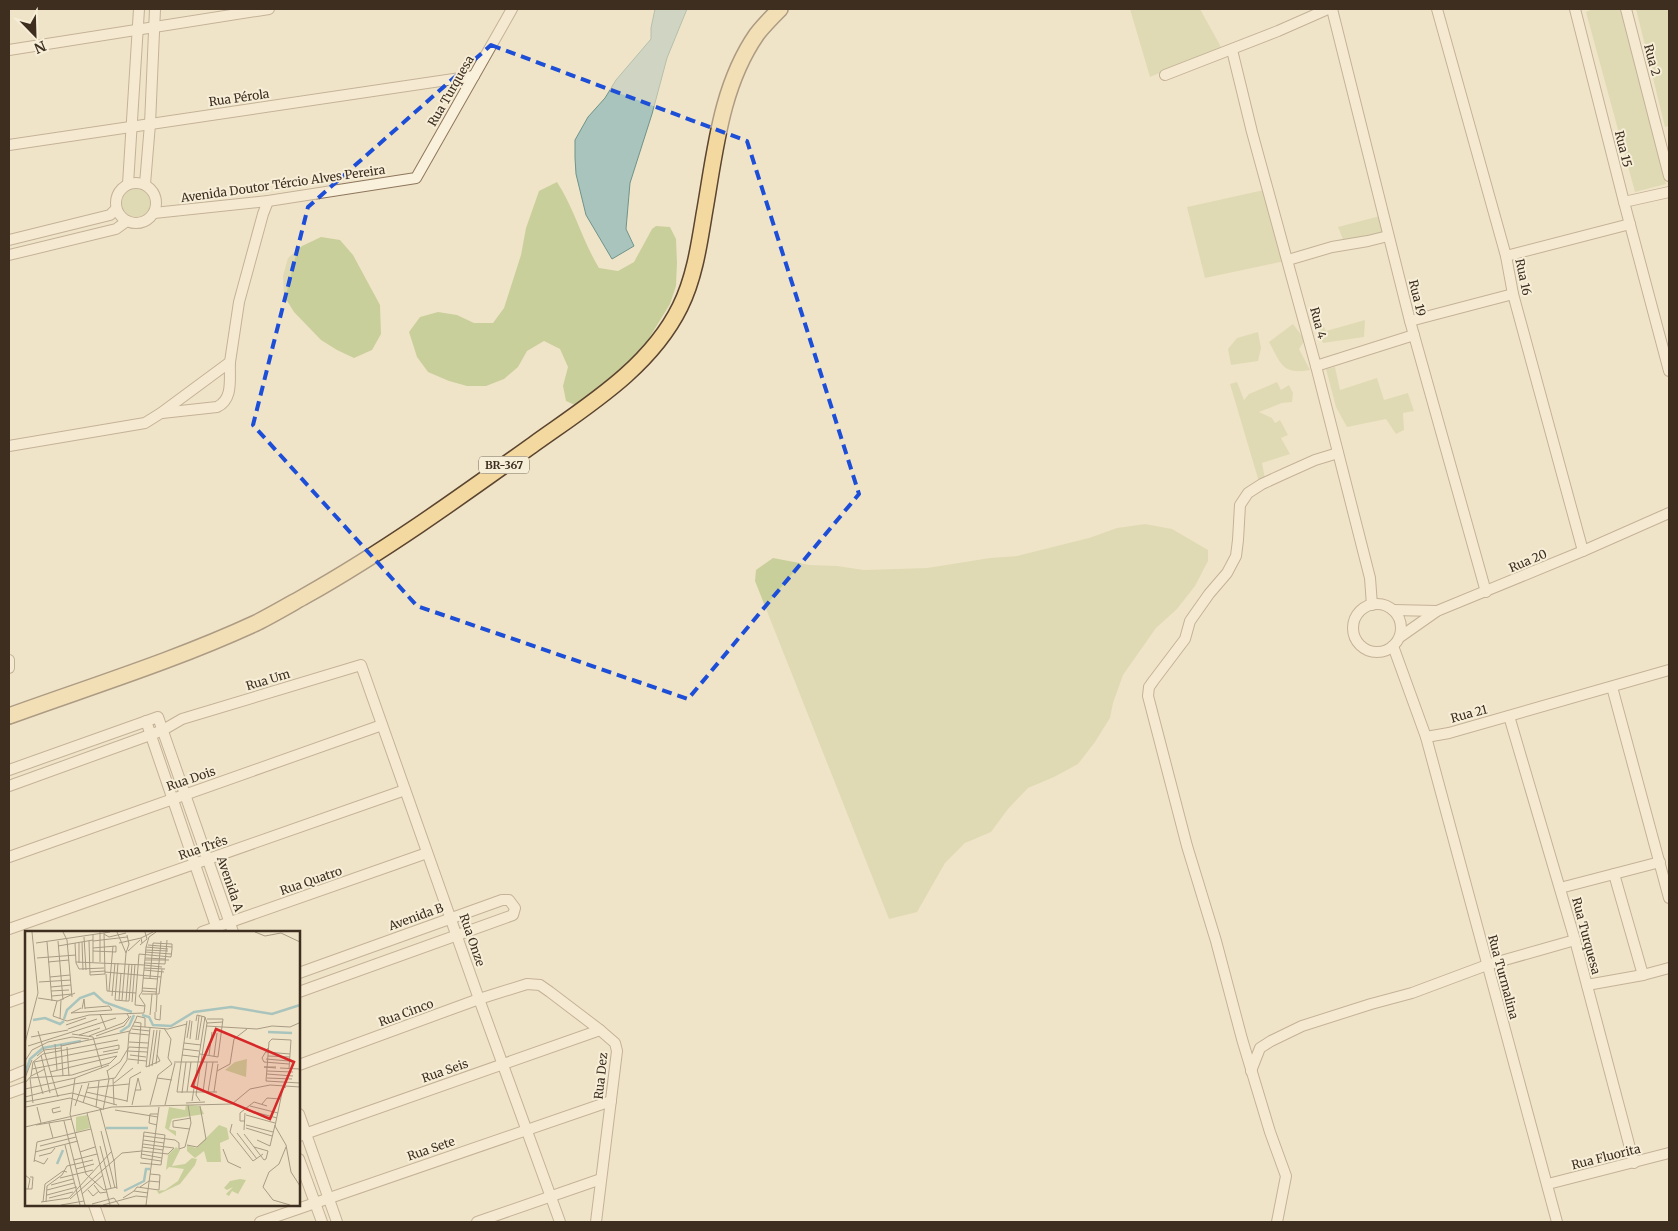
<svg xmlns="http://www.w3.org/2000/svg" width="1678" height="1231" font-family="Merriweather,serif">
  <rect width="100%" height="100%" fill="#f0e4c8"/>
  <!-- green -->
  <g fill="#c9cf9b">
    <polygon points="1130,9 1200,9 1221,47 1150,77"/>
    <polygon points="1593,9 1622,9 1666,184 1635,192 1586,12"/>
    <polygon points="1636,9 1669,9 1669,126 1665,127"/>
    <path d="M557 182C575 210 582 240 599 268L618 271 634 262 652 229 656 226 670 227 676 239 677 263 676 286 670 304 648 340 626 365 602 388 577 406 566 401 563 386 568 367 560 349 544 341 527 351 518 367 504 379 486 386H467L449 381 428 372 417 357 409 332 420 317 438 312 457 315 474 323H493L504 308 521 255 526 228 539 191Z"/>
    <circle cx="136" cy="203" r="14"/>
    <polygon points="1264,190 1285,261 1205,278 1187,207"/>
    <polygon points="1380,216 1385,234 1344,242 1338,227"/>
    <polygon points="321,237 340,240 353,255 380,305 381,334 372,350 354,358 337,350 321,340 294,312 284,296 283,276 288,258 302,246"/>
    <polygon points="1318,306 1321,320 1326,331 1365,320 1364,337 1323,343 1309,308"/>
    <path d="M1293 324 1305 340 1299 349 1310 370C1282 375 1281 364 1269 342Z"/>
    <polygon points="1258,332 1261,348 1258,361 1231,365 1228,349 1237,338"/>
    <polygon points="1335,367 1340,390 1377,378 1384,400 1408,393 1414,411 1403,413 1404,430 1396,434 1386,419 1347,427 1336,407 1326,369"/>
    <polygon points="1237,382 1244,400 1249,394 1277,382 1281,390 1289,385 1293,393 1292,402 1282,403 1259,412 1272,418 1275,423 1280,420 1288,435 1281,438 1290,454 1262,463 1265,479 1259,482 1230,384"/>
    <polygon points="1145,524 1172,529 1208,550 1208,561 1195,586 1177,609 1156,628 1123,675 1113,703 1110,718 1095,742 1078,764 1054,777 1028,788 1008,809 991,832 965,843 945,863 917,912 889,919 755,581 756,570 773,558 810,565 837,566 864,570 927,568 990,558 1017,556 1089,538 1117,528"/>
  </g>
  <!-- water -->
  <polygon fill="#a9c4bc" stroke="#6f938a" points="655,9 687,9 667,58 652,114 630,183 626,229 634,246 612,259 586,215 576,174 575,158 575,140 588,117 605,98 616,80 651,39 651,28"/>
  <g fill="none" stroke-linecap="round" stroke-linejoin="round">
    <defs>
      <g id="street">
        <polyline points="1332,9 1410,321 1486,592"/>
        <polyline points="1437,9 1506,256 1513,294 1583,551"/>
        <polyline points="1575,9 1624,202 1669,371"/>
        <polyline points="1626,9 1669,176"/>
        <polyline points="9,50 269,9"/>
        <polyline points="1232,50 1252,132 1316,366 1370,578 1372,605"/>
        <polyline points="1165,75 1278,31 1328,9"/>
        <polyline points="9,145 474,76"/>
        <circle cx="136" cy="203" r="20"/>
        <polyline points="128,184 139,9"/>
        <polyline points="145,184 150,124 155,9"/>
        <polyline points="1624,202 1669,192"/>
        <polyline points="154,213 268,201 416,178 512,9"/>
        <polyline points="9,240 110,215 116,209"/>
        <polyline points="9,255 116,229 127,221"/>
        <polyline points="1506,256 1630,224"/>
        <polyline points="1288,260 1332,247 1368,241 1388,236"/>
        <polyline points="1410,321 1513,294"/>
        <polyline points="1316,366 1414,335"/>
        <path d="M162 413 217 407C234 399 229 378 230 362"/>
        <polyline points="9,446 145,423 161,413 230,362 239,302 263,214 268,201"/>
        <circle cx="1377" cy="628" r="24"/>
        <polyline points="1393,610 1437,611"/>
        <polyline points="1400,637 1437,611 1583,551 1669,513"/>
        <polyline points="1393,646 1426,737 1449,733 1669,670"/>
        <polyline points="9,660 9,668"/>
        <polyline points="1612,687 1669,898"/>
        <polyline points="1509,716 1575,940 1634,1163"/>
        <polyline points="146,721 218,932"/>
        <polyline points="1426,737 1557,1222"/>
        <polyline points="9,770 158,717 233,932"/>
        <polyline points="9,786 150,735 163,730 182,719 361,665 479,999 560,1222"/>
        <polyline points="9,857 382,725"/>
        <polyline points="1614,874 1643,975"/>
        <polyline points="1560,888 1660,862"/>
        <polyline points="9,929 405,790"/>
        <polyline points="202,932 427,853"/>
        <polyline points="299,973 502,900 509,900 515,908 513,915 299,992"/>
        <polyline points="1587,985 1643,975 1669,968"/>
        <polyline points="9,1002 26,996"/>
        <polyline points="299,1065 479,999 527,984 540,985 550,992 600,1030 615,1043 617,1051 596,1222"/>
        <polyline points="1251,1071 1260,1048 1271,1041 1302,1026 1371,1004 1412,993 1487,965 1575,940"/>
        <polyline points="9,1077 26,1070"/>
        <polyline points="9,1093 26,1087"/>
        <polyline points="299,1114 337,1222"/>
        <polyline points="299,1136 600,1030"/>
        <polyline points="299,1159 322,1222"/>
        <polyline points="1548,1184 1669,1153"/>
        <polyline points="94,1205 100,1222"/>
        <polyline points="260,1222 611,1101"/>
        <polyline points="477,1222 601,1179"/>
        <polyline points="1277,1222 1286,1176 1270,1132 1242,1039 1216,941 1187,846 1148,696 1149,687 1154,680 1185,639 1190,621 1209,594 1227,573 1236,556 1238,540 1240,505 1248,493 1262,484 1286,473 1315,460 1338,453"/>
      </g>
      <path id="primary" d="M9 716C92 686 176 660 256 623 272 615 289 605 305 596 385 551 460 497 534 444 587 406 650 368 680 307 694 279 699 246 704 215 715 154 720 87 757 34 764 25 772 17 780 9"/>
    </defs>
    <!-- street casing -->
    <use href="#street" stroke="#8d765c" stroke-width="12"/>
    <!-- primary casing -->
    <use href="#primary" stroke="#5b4430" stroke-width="18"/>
    <!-- street -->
    <use href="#street" stroke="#faf1dc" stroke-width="10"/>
    <!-- primary -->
    <use href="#primary" stroke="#f3d9a0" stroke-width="15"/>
  </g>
  <!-- marked area -->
  <path d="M0 0H1678V1231H0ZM491 45 747 141 859 494 688 699 417 606 253 425 308 207Z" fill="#f0e4c8" fill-opacity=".55" fill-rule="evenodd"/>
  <path fill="none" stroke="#1d4ed8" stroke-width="4" stroke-dasharray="10 6" stroke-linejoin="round" d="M491 45 747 141 859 494 688 699 417 606 253 425 308 207Z"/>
  <g text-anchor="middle" stroke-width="4" stroke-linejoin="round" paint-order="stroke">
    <!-- shield labels -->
    <rect fill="#f7eed8" stroke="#756857" stroke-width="1" x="479" y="456.5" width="50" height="17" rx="4"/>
    <g font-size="11" font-weight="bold" fill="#3d2e20">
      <text x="504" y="469">BR-367</text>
    </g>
    <!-- street labels -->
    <g font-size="12" fill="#3d2e20" stroke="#f7eed8">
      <text transform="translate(1652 60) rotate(75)" y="4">Rua 2</text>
      <text transform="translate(451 91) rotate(-60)" y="4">Rua Turquesa</text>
      <text transform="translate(239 98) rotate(-8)" y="4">Rua Pérola</text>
      <text transform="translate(1623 149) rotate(76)" y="4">Rua 15</text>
      <text transform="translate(283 184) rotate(-8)" y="4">Avenida Doutor Tércio Alves Pereira</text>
      <text transform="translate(1523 277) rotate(78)" y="4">Rua 16</text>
      <text transform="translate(1417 298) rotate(76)" y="4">Rua 19</text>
      <text transform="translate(1318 323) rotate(75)" y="4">Rua 4</text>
      <text transform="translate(1528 561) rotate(-23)" y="4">Rua 20</text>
      <text transform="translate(268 680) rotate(-17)" y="4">Rua Um</text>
      <text transform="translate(1469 714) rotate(-15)" y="4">Rua 21</text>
      <text transform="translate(191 779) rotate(-19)" y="4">Rua Dois</text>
      <text transform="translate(203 848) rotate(-19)" y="4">Rua Três</text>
      <text transform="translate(311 881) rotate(-19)" y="4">Rua Quatro</text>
      <text transform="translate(230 884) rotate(71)" y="4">Avenida A</text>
      <text transform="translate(416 917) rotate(-20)" y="4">Avenida B</text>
      <text transform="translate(1586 936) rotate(75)" y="4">Rua Turquesa</text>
      <text transform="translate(472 940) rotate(71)" y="4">Rua Onze</text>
      <text transform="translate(1503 977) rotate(75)" y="4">Rua Turmalina</text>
      <text transform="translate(406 1013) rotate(-20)" y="4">Rua Cinco</text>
      <text transform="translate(445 1071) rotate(-19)" y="4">Rua Seis</text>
      <text transform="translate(601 1076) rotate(-84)" y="4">Rua Dez</text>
      <text transform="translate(431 1149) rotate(-19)" y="4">Rua Sete</text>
      <text transform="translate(1606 1157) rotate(-14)" y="4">Rua Fluorita</text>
    </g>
  </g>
  <!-- overview -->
  <g transform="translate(25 931)">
    <rect width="275" height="275" fill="#f0e4c8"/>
    <path d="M222 128 221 146 200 139 210 131ZM161 174 175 175 179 183 147 188 144 198 151 200V205L140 197 144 176 160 179ZM62 184 65 197 51 201V186ZM194 194 202 197 204 208 195 212 196 231H182L179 220 170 227 162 220V214L171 217ZM151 216 155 219 147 235 160 233 167 227 172 228 170 234 155 253 134 263 132 260 140 259 153 250 159 238 144 236 141 239 143 224ZM215 248 221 249 213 263 207 260 204 265 201 263 208 256 202 259 199 257 205 250Z" fill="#c9cf9b"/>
    <path fill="none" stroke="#a9c4bc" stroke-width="2.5" d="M117 84 124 86 128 94 146 95 169 81 206 76 247 83 275 74M39 88 42 79 55 67 69 62 79 71 107 81M8 89 20 87 35 93 39 90M95 101 104 95 109 84M243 101 267 102M0 143 5 128 18 117 56 110M81 197H123M32 233 38 219M99 260 119 250 121 238H125"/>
    <path fill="none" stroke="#a89b85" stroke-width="1" d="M38 1 42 9 47 66M92 1 101 22 97 69M230 1 240 5 256 2 275 11M79 3 84 6 101 2M68 4V31M59 6 61 39M33 10 38 69M64 10 65 44 80 43 79 2M68 10 102 6M22 11 27 70M57 11 58 39M11 12 85 1M50 12 51 32 54 38 79 37M54 12V32M94 12 116 7M117 12 116 7 128 1M115 14 122 8 120 1M123 14 147 16M33 15 68 9M121 16 143 18M121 19 143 20M68 20 91 21V15L68 17M103 20 115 9M120 21 146 23M101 22 104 13 102 4M12 27 51 24M120 27 141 28M120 29H144M23 31 44 29M51 31 120 34M75 31V1M93 32 90 69 101 70H104L107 33M120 32 140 33 142 9M119 34 137 36M119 37 140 38M119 39 139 41M65 41 80 40M80 41 136 46M81 43 82 60 111 62M25 46 45 44M118 47 133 48M125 47 128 12M14 51 46 49M26 56 46 54M117 57 132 58M26 60 44 59M84 60 88 15M117 60 132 61M117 63H134L137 38M131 64 136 10M27 65 47 63M87 65 90 32M114 65 117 61 121 16 124 6 131 1M13 67 33 70 50 62M94 69 96 42M32 70 28 85 42 90M101 70 104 33M107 71 110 33M120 75 110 74 114 23 146 26 147 18V13L128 12M56 77 46 82 87 79M60 77 84 75 87 79M57 78 59 68 60 78M130 81V88L135 89 136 74M131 81 132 64M75 83 81 98M125 84 127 63M35 88 36 69M111 88 112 85 120 87V96M182 88H198L193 126M42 90 64 84 119 82 120 74 114 65M162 90 152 161H192M109 91 116 92 113 133M182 92 198 91M41 94 61 87M108 95 143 98 162 93M181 95 232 98 247 95 265 96 274 92M125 97 121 136 135 130 132 124M43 98 72 88M107 98 125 100M13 100 33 166M104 102 124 104M47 103 68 106 77 137M54 104 75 97M64 105 98 92 104 86 102 83M71 105 99 95 106 85M6 106 43 99M162 107 165 89M165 108 167 90M171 109 174 85M173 109 177 85M275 110V132M104 111 123 112M0 112 13 62 7 1M159 112 176 114M30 113 32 139M36 113 38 145M3 115 91 87M36 115 105 100M42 116 44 145M243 117 237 127 239 131 264 133M158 118 174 120M103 120 122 121M78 121 94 118V114M241 121 265 123M175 123 193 126M16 124 25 162M105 124 121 126M157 124 174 126M184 124 187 101M12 125 19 119 36 117M189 125 192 102M243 125 265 126M103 128 121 130M241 128 264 130M0 130 7 119 23 111 47 106 64 108M9 131 94 114M9 131 18 163M149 131H193M131 133 135 99M127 135 132 99M124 136 129 99M251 137 239 136H251M255 137 275 138M7 138 93 121M264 138 266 109 247 108 244 111 241 150 275 152M82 140 95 131 104 116 123 117M192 140 205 133 209 108 222 98M242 140 268 141M25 141 92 125M242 143 268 145M6 145 8 131 18 123 93 109M0 147 7 129M5 147 47 144 85 132 92 125M5 147 8 172M50 147 45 183 61 243 79 259 92 256M88 147 89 174M132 147 147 149M242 147 267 148M0 152 6 145 20 138M89 152 108 137M49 153 90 147 102 129 104 102 111 88M261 156 258 157 250 195 261 214 266 241 275 255M63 157 104 153M0 158 50 147 84 134M110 159H116L113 147M61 161 102 170M162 161 166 131M178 161 182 131M183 161 188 131M189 161 193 133M157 162 161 131M0 166 49 153M167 170 180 86 172 84 171 90M175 170 171 164 182 92 180 86M0 171 47 162 92 174M102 171 105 147 116 141M58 172 64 152M161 172 180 171M237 173 242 167 256 168M107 174 113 147M125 174 133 144 147 133 143 127 146 108 139 97M140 174 150 132M50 175 57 154M225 175 253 182M1 176 45 167 77 178M12 176 16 192M35 176 27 178 28 182 36 180M71 176 74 150M0 178V200M75 178 89 230M78 179 84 148 82 139M90 179 133 186M222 179 252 187M62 182 85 274M221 184 250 192M39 190 60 274M219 190H215V182L229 171 242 175M24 192 28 207M207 193 205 201 228 230 238 223M11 194 47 188M132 194 124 192 125 183H133M221 194 248 201M0 196 87 176 207 173 225 158 245 154 275 156M221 197 247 205M165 198 148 196V190L166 187M219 199 220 182M76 200 90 257M212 202 232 228M219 203 239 229 241 228 243 220 229 216M119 205 150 209 154 212V218L160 216 166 192 163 174M118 209 139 212M232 209 245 215 250 194M118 213 149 217M40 214 55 274M162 214 172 216 181 208 175 175M15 215 51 206M75 215 86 257M117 216 138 219M261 216 254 233 244 241 238 256 248 269 265 274M198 218 203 231 216 237M10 221 53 210M55 221 70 216M116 223 137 227M14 225 26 222 30 217M9 229 19 233 23 227M49 229 72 223M89 229 92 258M9 231 12 211 66 198M115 232 136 234M136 234 140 204 119 201 116 227 136 230M51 238 69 233M0 244 5 248 3 258M35 247 68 239M26 254 48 248M69 254 75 262 82 261M115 256 124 250 135 251M0 258H7L8 246H5M22 259 49 252M63 259 68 265 74 260M109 260 112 256 134 259 135 244 125 243M57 263 78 244M22 264 52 256M24 267 48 261M98 267 109 260 123 262M45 268 97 222 117 220 143 223 149 217M16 271 44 267 86 221M18 271 20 253 38 240 42 241M21 271 22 255 37 244 42 235 68 229M67 273 89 267 94 274M36 274 59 270M78 274 111 265 122 266M121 274 134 176"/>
    <path fill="#d62828" fill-opacity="0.15" stroke="#d62828" stroke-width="2.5" d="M191 98 269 131 245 188 167 155Z"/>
    <rect width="275" height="275" fill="none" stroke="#3d2e20" stroke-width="2.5"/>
  </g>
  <!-- border -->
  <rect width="1678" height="1231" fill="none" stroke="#3d2e20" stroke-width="20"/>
  <!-- north arrow -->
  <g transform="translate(35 35) rotate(157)" stroke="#f7eed8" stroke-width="4" paint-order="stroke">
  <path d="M0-4L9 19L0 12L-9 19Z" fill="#3d2e20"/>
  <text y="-8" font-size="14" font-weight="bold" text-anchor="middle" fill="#3d2e20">N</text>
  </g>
</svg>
